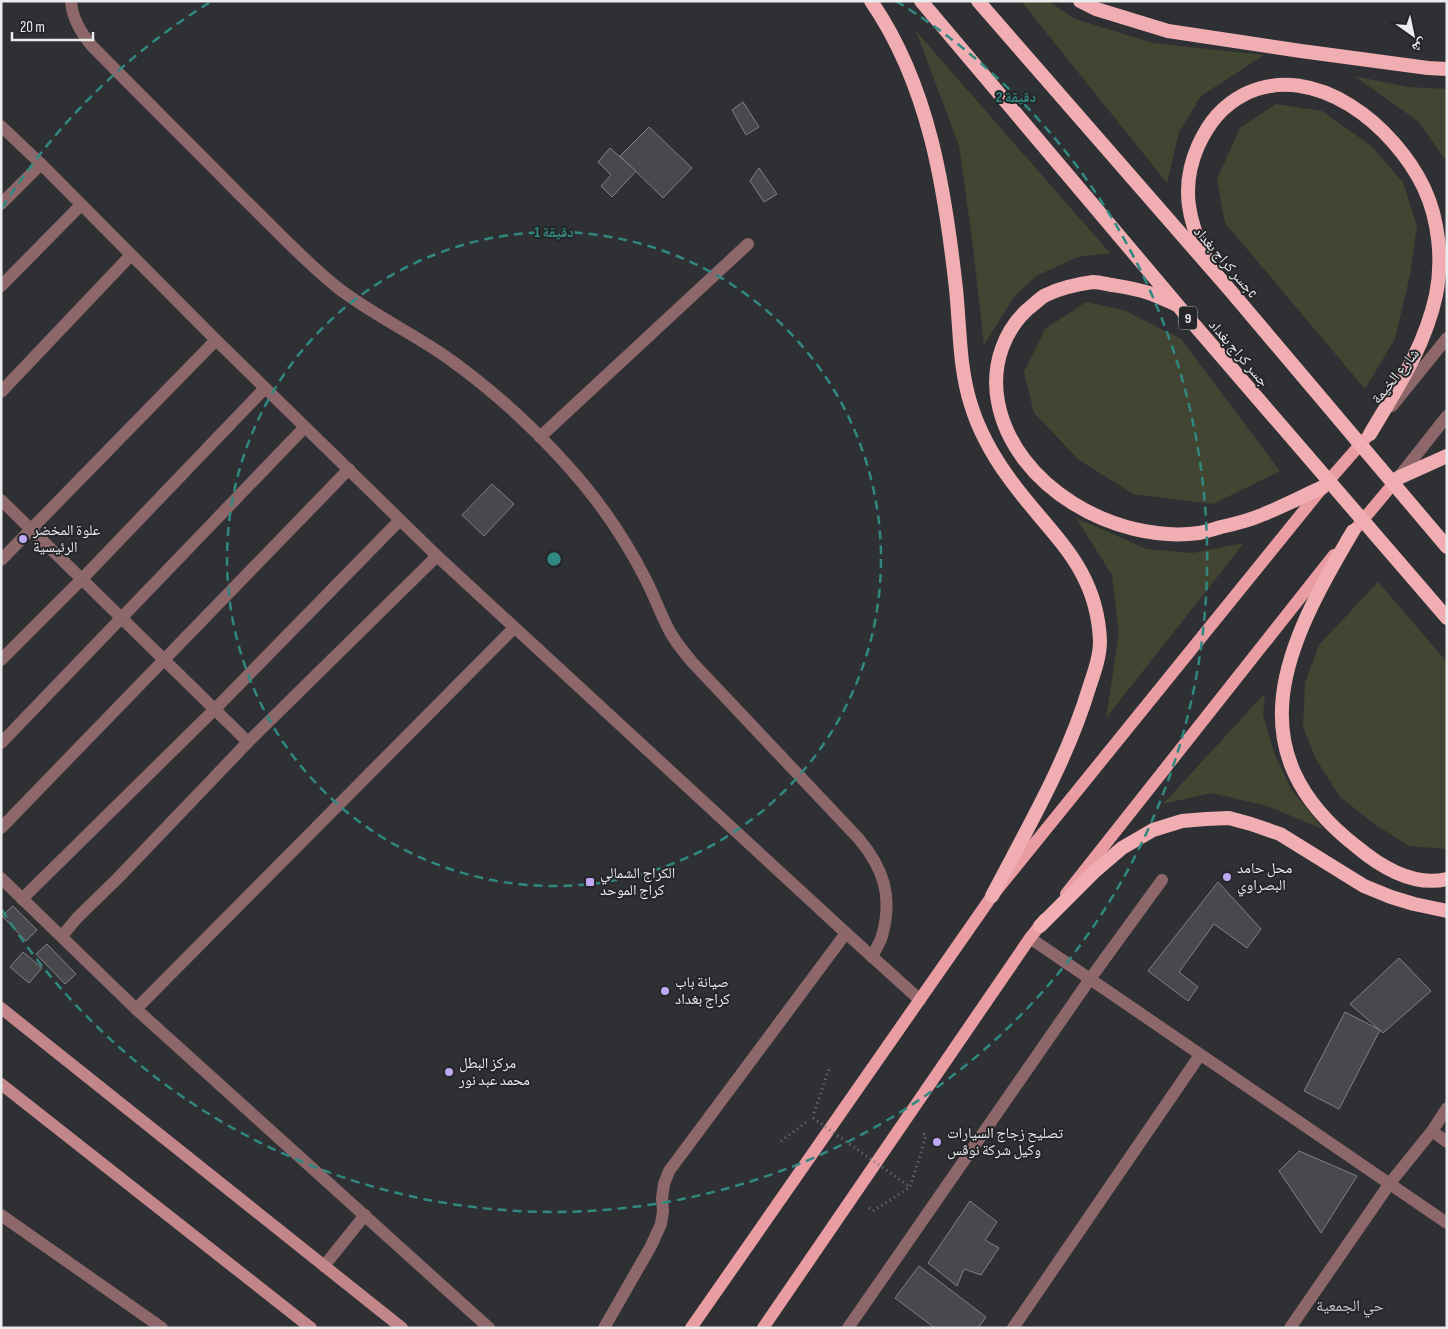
<svg xmlns="http://www.w3.org/2000/svg" width="1448" height="1329" font-family="'Sofia Sans Condensed','Noto Naskh Arabic',sans-serif">
  <rect width="100%" height="100%" fill="#2e3033"/>
  <!-- green -->
  <g fill="#414531">
    <polygon points="1021,1 1048,1 1075,19 1153,43 1264,55 1201,96 1179,132 1167,183"/>
    <polygon points="916,31 1110,253 1078,257 1036,276 1014,297 984,345 973,246 959,146"/>
    <polygon points="1354,76 1408,87 1447,89 1447,162 1418,121"/>
    <polygon points="1276,104 1322,111 1370,145 1403,182 1417,226 1410,275 1395,339 1365,389 1225,223 1217,179 1240,128"/>
    <polygon points="1086,302 1124,310 1181,339 1280,471 1213,504 1133,494 1079,460 1034,413 1024,372 1045,329"/>
    <polygon points="1076,518 1147,549 1192,553 1244,543 1106,718 1119,633 1112,575"/>
    <polygon points="1378,582 1447,662 1446,849 1409,846 1376,825 1340,797 1316,759 1303,727 1305,683 1319,645"/>
    <polygon points="1265,693 1263,715 1274,753 1291,789 1323,829 1267,806 1211,793 1163,804"/>
  </g>
  <!-- building -->
  <g fill="#47494c" stroke="#7f8185">
    <polygon points="743,102 759,127 746,135 732,110"/>
    <polygon points="649,127 692,168 663,198 620,156"/>
    <polygon points="610,148 636,171 612,197 601,186 611,175 598,162"/>
    <polygon points="759,168 777,194 764,202 750,181"/>
    <polygon points="492,484 514,504 484,536 462,515"/>
    <polygon points="1218,882 1261,929 1247,948 1214,924 1179,972 1198,987 1188,1001 1148,971"/>
    <polygon points="13,906 37,930 26,941 2,916"/>
    <polygon points="47,944 76,974 65,984 36,954"/>
    <polygon points="23,952 42,968 29,983 10,967"/>
    <polygon points="1399,958 1431,991 1383,1033 1350,1004"/>
    <polygon points="1345,1012 1380,1030 1339,1109 1304,1091"/>
    <polygon points="1299,1151 1357,1176 1321,1233 1279,1171"/>
    <polygon points="970,1201 997,1222 985,1240 999,1248 981,1275 964,1269 957,1286 928,1263"/>
    <polygon points="919,1266 986,1317 978,1328 935,1328 895,1298"/>
  </g>
  <g fill="none" stroke-linecap="round" stroke-linejoin="round">
    <!-- path -->
    <g stroke="#737577" stroke-width="3" stroke-dasharray="1 4" stroke-linecap="butt">
      <polyline points="814,1113 829,1069"/>
      <polyline points="781,1141 809,1120"/>
      <polyline points="869,1208 873,1211 910,1187 926,1136 922,1132"/>
    </g>
    <!-- service -->
    <g stroke="#8d676a" stroke-width="12">
      <path d="M71 1C72 19 81 33 92 46 141 96 191 145 240 195 272 226 303 260 338 288 372 314 410 332 445 356 489 387 530 424 566 464 597 498 624 537 645 578 654 595 660 613 669 630 675 642 684 652 692 662L859 839C884 869 893 897 882 936 880 943 875 950 872 957"/>
      <polyline points="1,126 41,164 216,340 437,556 846,933 920,1000"/>
      <polyline points="1,204 41,164"/>
      <polyline points="1,286 81,205"/>
      <polyline points="1,392 131,255"/>
      <polyline points="540,437 748,244"/>
      <polyline points="1,500 248,742"/>
      <polyline points="1,560 216,340"/>
      <polyline points="1,660 82,579 265,388"/>
      <polyline points="1,743 305,427"/>
      <polyline points="1,828 349,469"/>
      <polyline points="1,878 136,1009 514,628"/>
      <polyline points="22,899 215,709 400,520"/>
      <polyline points="62,936 77,918 118,878 248,742 437,556"/>
      <polyline points="136,1009 489,1328"/>
      <polyline points="324,1266 365,1215"/>
      <polyline points="604,1328 651,1246 661,1224 663,1211 662,1198 664,1184 669,1171 846,933"/>
    </g>
    <!-- minor -->
    <g stroke="#8d676a" stroke-width="12">
      <polyline points="1030,938 1447,1223"/>
      <polyline points="1432,1131 1447,1142"/>
      <polyline points="1,1215 162,1328"/>
      <polyline points="848,1328 1090,979 1162,880"/>
      <polyline points="1013,1328 1200,1055"/>
      <polyline points="1290,1328 1390,1183 1432,1131 1447,1108"/>
    </g>
    <!-- tertiary -->
    <g stroke="#8d676a" stroke-width="12">
      <polyline points="1392,406 1447,338"/>
      <polyline points="1398,478 1447,416"/>
    </g>
    <!-- secondary -->
    <g stroke="#c2858a" stroke-width="12">
      <polyline points="1,1008 402,1328"/>
      <polyline points="1,1084 311,1328"/>
    </g>
    <!-- primary -->
    <g stroke="#ea9ca3" stroke-width="12">
      <polyline points="1347,539 1398,478"/>
      <polyline points="1066,894 1334,555"/>
      <polyline points="691,1328 992,896 1323,487 1366,438"/>
      <polyline points="763,1328 1030,938 1045,919"/>
    </g>
    <!-- trunk -->
    <g stroke="#f0adb2" stroke-width="14">
      <path d="M871 1C929 85 945 189 956 289 960 327 959 368 971 405 979 431 993 456 1009 478 1049 534 1097 565 1100 641 1100 657 1094 673 1089 688 1067 761 1027 829 992 896"/>
      <polyline points="921,1 932,14"/>
      <polyline points="1080,1 1096,9 1168,31 1301,51 1428,68 1447,69"/>
      <path d="M1208 261C1188 222 1180 187 1198 146 1209 122 1222 106 1245 94 1316 60 1395 127 1424 188 1439 220 1443 261 1436 295 1425 347 1396 390 1370 434"/>
      <path d="M1177 305C1168 301 1158 296 1149 293 1137 289 1124 287 1112 285 1106 284 1099 282 1093 282 1078 284 1060 288 1046 295 1041 297 1038 301 1034 304 1004 327 991 365 998 402 1014 487 1116 544 1199 533 1206 532 1214 529 1221 527 1235 524 1251 520 1264 514 1284 506 1303 496 1323 487"/>
      <polyline points="1398,478 1447,456"/>
      <path d="M1353 531C1286 644 1232 750 1357 847 1381 867 1414 887 1447 879"/>
      <polyline points="1040,926 1094,872 1122,848 1153,830 1182,821 1206,819 1229,818 1251,824 1280,834 1364,886 1391,897 1414,904 1447,911"/>
    </g>
    <!-- path-bridge -->
    <polyline stroke="#737577" stroke-width="3" stroke-dasharray="1 4" stroke-linecap="butt" points="813,1118 910,1187"/>
    <!-- trunk-bridge -->
    <g stroke="#f0adb2" stroke-width="14">
      <polyline points="978,1 1229,289 1447,547"/>
      <polyline points="932,14 1191,321 1447,618"/>
    </g>
  </g>
  <!-- distance rings -->
  <g fill="none" stroke="#308881" stroke-width="2.5" stroke-dasharray="9 6">
    <circle cx="554" cy="559" r="327"/>
    <path d="M2 208A654 654 0 0 1 212 1M896 1A654 654 0 1 1 2 910"/>
  </g>
  <!-- markers -->
  <g fill="#bfa9f4" stroke="#252629" stroke-width="2">
    <circle cx="23" cy="539" r="5"/>
    <circle cx="1227" cy="877" r="5"/>
    <rect x="585" y="877" width="10" height="10" rx="2.5"/>
    <circle cx="665" cy="991" r="5"/>
    <circle cx="449" cy="1072" r="5"/>
    <circle cx="937" cy="1142" r="5"/>
  </g>
  <g text-anchor="middle" stroke-width="4" stroke-linejoin="round" paint-order="stroke">
    <!-- shield labels -->
    <rect fill="#252629" stroke="#b0b1b3" stroke-width="1" x="1179" y="306.5" width="18" height="23" rx="4"/>
    <g font-size="14" font-weight="bold" fill="#ebecee">
      <text x="1188" y="323">9</text>
    </g>
    <!-- street labels -->
    <g font-size="15" fill="#ebecee" stroke="#252629">
      <text transform="translate(1226 262) rotate(49)" y="5">جسر كراج بغدادc</text>
      <text transform="translate(1239 353) rotate(49)" y="5">جسر كراج بغداد</text>
      <text transform="translate(1395 376) rotate(-51)" y="5">شارع الخيمة</text>
    </g>
    <!-- poi labels -->
    <g font-size="15" fill="#ebecee" stroke="#252629" text-anchor="start">
      <text x="33" y="535">علوة المخضر<tspan x="33" dy="17">الرئيسية</tspan></text>
      <text x="1237" y="873">محل حامد<tspan x="1237" dy="17">البصراوي</tspan></text>
      <text x="600" y="878">الكراج الشمالي<tspan x="600" dy="17">كراج الموحد</tspan></text>
      <text x="675" y="987">صيانة باب<tspan x="675" dy="17">كراج بغداد</tspan></text>
      <text x="459" y="1068">مركز البطل<tspan x="459" dy="17">محمد عبد نور</tspan></text>
      <text x="947" y="1138">تصليح زجاج السيارات<tspan x="947" dy="17">وكيل شركة نوڤس</tspan></text>
    </g>
    <!-- neighbourhood labels -->
    <g font-size="16" fill="#c7c8cc" stroke="#252629">
      <text x="1350" y="1311">حي الجمعية</text>
    </g>
  </g>
  <circle cx="554" cy="559" r="8" fill="#308881" stroke="#252629" stroke-width="2.5"/>
  <g font-size="15" text-anchor="middle" font-weight="bold" fill="#308881" stroke="#252629" stroke-width="4" stroke-linejoin="round" paint-order="stroke">
    <text x="1016" y="102">2 دقيقة</text>
    <text x="554" y="237">1 دقيقة</text>
  </g>
  <!-- border -->
  <rect width="1448" height="1329" fill="none" stroke="#ebecee" stroke-width="5"/>
  <!-- north arrow -->
  <g transform="translate(1413 35) rotate(147)" stroke="#252629" stroke-width="4" paint-order="stroke">
  <path d="M0-4L9 19L0 12L-9 19Z" fill="#ebecee"/>
  <text y="-8" font-size="14" font-weight="bold" text-anchor="middle" fill="#ebecee">ش</text>
  </g>
  <!-- scale -->
  <path d="M12 32v8h81v-8" fill="none" stroke="#ebecee" stroke-width="2.5"/>
  <text x="20" y="32" font-size="15" fill="#ebecee" stroke="#252629" stroke-width="4" paint-order="stroke">20 m</text>
</svg>
